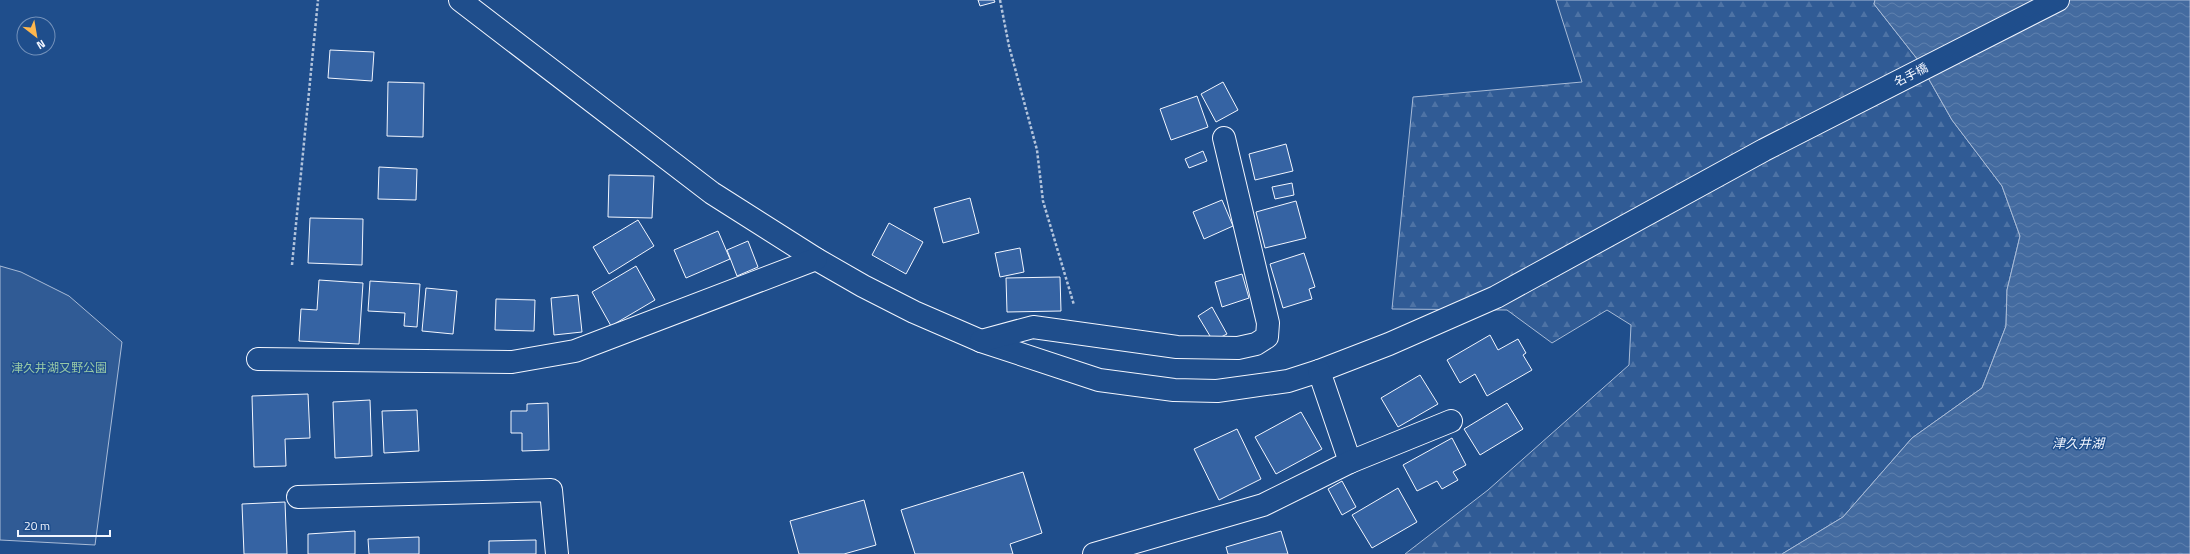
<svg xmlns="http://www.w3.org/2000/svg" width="2190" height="554" font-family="'Titillium Web','Noto Sans JP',sans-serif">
  <defs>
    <pattern id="forest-firs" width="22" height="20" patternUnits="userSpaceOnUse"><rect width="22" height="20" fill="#305b95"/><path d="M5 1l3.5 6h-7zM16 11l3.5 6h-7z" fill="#4e73a5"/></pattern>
    <pattern id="water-waves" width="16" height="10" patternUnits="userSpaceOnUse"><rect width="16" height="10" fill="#446ba0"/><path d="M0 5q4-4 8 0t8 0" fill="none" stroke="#5f81ae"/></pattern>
  </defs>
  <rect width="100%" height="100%" fill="#1f4e8c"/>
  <!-- forest -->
  <polygon fill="url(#forest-firs)" stroke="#a8bbd7" points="1556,0 1875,0 1874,4 1918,60 1952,120 2002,186 2020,236 2007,290 2006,326 1982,388 1912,438 1843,517 1782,554 1405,554 1488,490 1629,365 1631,325 1607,310 1552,343 1507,310 1392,309 1413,97 1582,82"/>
  <!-- built -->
  <polygon fill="#305b95" stroke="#a8bbd7" points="0,266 21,272 69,296 122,342 95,545 0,540"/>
  <!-- water -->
  <polygon fill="url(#water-waves)" stroke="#a8bbd7" points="1875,0 2190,0 2190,554 1782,554 1843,517 1912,438 1982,388 2006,326 2007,290 2020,236 2002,186 1952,120 1918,60 1874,4"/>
  <!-- building -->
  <g fill="#3563a3" stroke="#f2f6ff">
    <polygon points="978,0 994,0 995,2 980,6"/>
    <polygon points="330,50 374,52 372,81 328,78"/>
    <polygon points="388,82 424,83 423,137 387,136"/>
    <polygon points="1223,82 1238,110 1216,122 1201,94"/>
    <polygon points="1197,96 1208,127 1171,140 1160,109"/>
    <polygon points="1286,144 1293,171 1255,180 1249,154"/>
    <polygon points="1203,151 1207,161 1189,168 1185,159"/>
    <polygon points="379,167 417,169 416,200 378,199"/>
    <polygon points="609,175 654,176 652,218 608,217"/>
    <polygon points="1292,183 1294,195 1275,199 1272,187"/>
    <polygon points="970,198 979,233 943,243 934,208"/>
    <polygon points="1222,200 1233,226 1204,239 1193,212"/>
    <polygon points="1296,201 1306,238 1265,248 1256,212"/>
    <polygon points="310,218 363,219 362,265 308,263"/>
    <polygon points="638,220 654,246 609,274 593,247"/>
    <polygon points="889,223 923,242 906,274 872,255"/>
    <polygon points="718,231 730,259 686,278 674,250"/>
    <polygon points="748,241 758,267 737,276 727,250"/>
    <polygon points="1020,248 1024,272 1000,277 995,253"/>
    <polygon points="1304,253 1315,287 1309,289 1312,299 1283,308 1270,264"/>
    <polygon points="636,266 655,300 611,326 592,292"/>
    <polygon points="1242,274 1249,298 1222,307 1215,282"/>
    <polygon points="1060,277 1061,311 1007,312 1006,278"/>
    <polygon points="319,280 363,283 359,344 299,341 301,309 317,310"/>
    <polygon points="370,281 420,284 417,327 404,326 405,313 368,311"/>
    <polygon points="426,288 457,291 453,334 422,331"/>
    <polygon points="578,295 582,332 554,335 551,298"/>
    <polygon points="496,299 535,300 534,331 495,330"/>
    <polygon points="1212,307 1227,334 1213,341 1198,316"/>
    <polygon points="1490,335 1498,350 1518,339 1526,353 1523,355 1532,370 1487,396 1475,374 1460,383 1447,360"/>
    <polygon points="1420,375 1438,404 1398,427 1381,398"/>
    <polygon points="308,394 310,438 285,439 286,466 254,467 252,396"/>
    <polygon points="370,400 372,456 335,458 333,402"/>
    <polygon points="548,403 549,450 522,451 522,433 511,433 511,411 527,411 527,404"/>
    <polygon points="1507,403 1523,429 1480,455 1464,429"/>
    <polygon points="417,410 419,451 384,453 382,411"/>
    <polygon points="1301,412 1322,449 1276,474 1255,437"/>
    <polygon points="1237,429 1261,479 1219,500 1194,449"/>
    <polygon points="1452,438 1466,465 1453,472 1458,480 1442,489 1437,481 1417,491 1403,465"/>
    <polygon points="1023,472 1042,533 1010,544 1013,554 915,554 901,510"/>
    <polygon points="1342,481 1356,507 1342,515 1328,489"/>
    <polygon points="1398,488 1417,522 1372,548 1352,515"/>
    <polygon points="864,500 876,545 844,554 799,554 790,521"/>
    <polygon points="285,502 287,554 244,554 242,504"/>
    <polygon points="355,531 355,554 308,554 308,534"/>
    <polygon points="1281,531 1288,554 1228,554 1226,547"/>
    <polygon points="419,537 419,554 369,554 368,539"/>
    <polygon points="536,540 536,554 489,554 489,541"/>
  </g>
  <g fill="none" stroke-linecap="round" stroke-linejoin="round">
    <defs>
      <g id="street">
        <polyline points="460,0 712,193 816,259 863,286 914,312 981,341 1099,380 1174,390 1217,391 1288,381 1319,371 1389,344 1496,297 1764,150 2058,0"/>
        <polyline points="981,341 1033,327 1177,347 1238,348 1256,344 1267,337 1268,323 1224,138"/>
        <polyline points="258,359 512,362 575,351 816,259"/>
        <polyline points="1319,371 1350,462"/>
        <polyline points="298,497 551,490 557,554"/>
        <polyline points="1094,554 1263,505 1350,462 1451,421"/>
      </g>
    </defs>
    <!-- street casing -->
    <use href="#street" stroke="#f2f6ff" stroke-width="24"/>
    <!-- path -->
    <g stroke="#b3c4dc" stroke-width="2.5" stroke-dasharray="3 2" stroke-linecap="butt">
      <polyline points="1000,0 1009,46 1037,150 1043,201 1074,305"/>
      <polyline points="292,265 318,0"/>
    </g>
    <!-- street -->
    <use href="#street" stroke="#1f4e8c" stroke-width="22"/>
  </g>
  <g text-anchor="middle" stroke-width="3" stroke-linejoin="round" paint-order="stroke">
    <!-- street labels -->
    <g font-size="12" fill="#f2f6ff" stroke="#1f4e8c">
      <text transform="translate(1911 75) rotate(-27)" y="4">名手橋</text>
    </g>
    <!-- park labels -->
    <g font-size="12" fill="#97c8a6" stroke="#1f4e8c">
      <text x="59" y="372">津久井湖又野公園</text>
    </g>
    <!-- water labels -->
    <g font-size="13" font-style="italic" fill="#f2f6ff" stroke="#1f4e8c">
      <text x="2078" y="448">津久井湖</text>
    </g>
  </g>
  <!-- north arrow -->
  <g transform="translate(36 36) rotate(149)"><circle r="19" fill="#1f4e8c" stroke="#7391ba"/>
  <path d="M0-3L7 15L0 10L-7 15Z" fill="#ffb74d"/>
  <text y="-6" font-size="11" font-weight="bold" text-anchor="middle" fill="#f2f6ff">N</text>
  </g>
  <!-- scale -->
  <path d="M18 530v6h92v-6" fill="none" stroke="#f2f6ff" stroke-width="2"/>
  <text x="24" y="530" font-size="12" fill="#f2f6ff" stroke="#1f4e8c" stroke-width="3" paint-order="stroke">20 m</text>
</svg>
